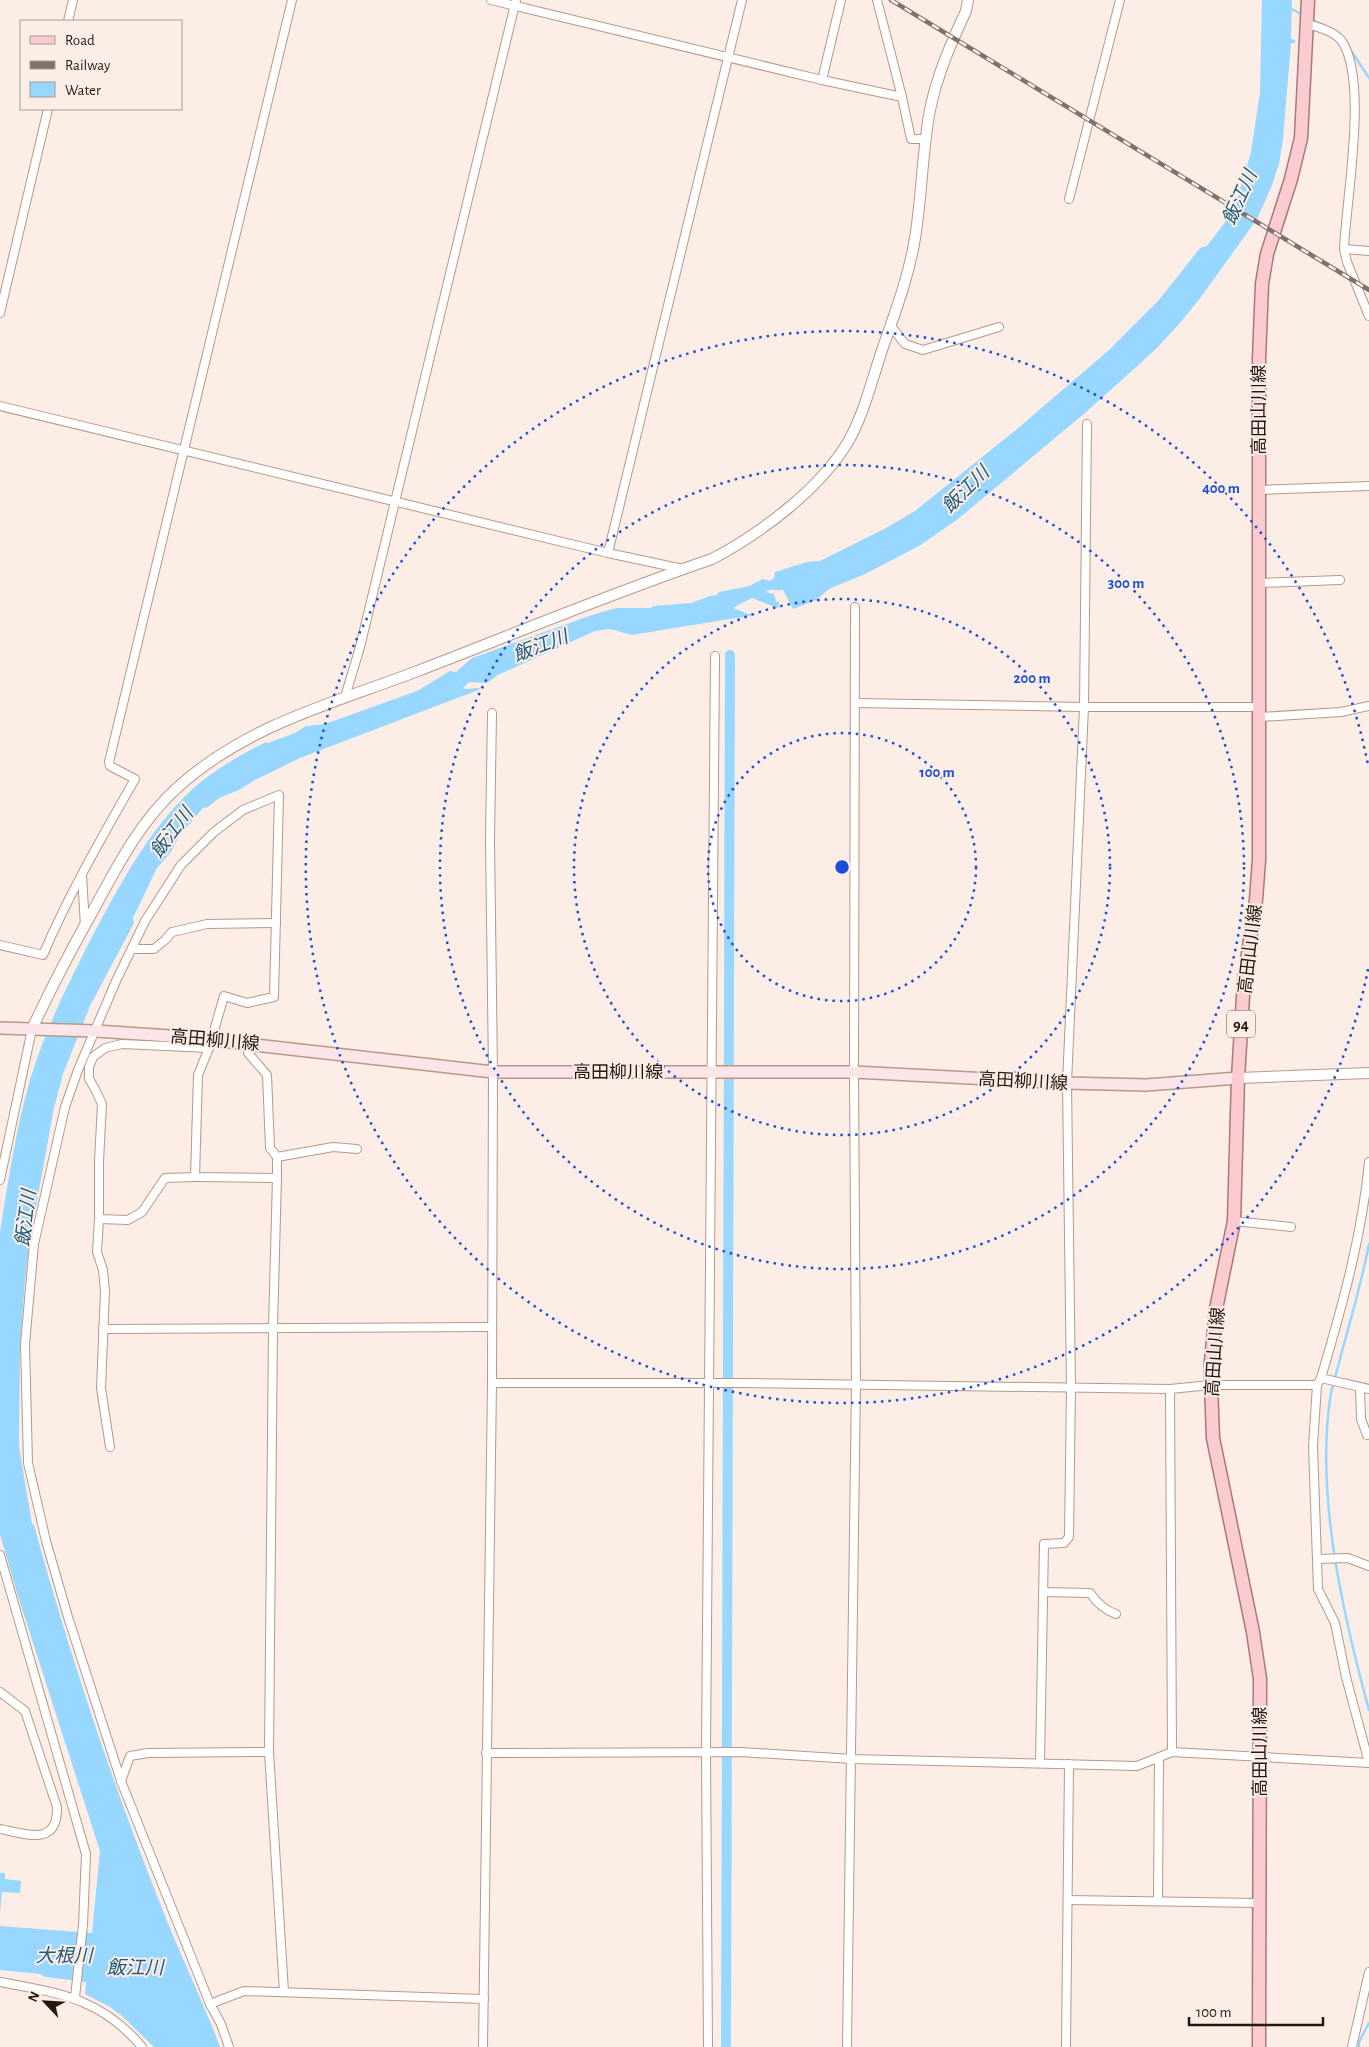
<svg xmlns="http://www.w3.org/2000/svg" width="1369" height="2047" font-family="'Alegreya Sans','Noto Sans JP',sans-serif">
  <rect width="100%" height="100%" fill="#fceee7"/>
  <!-- water -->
  <g fill="#98d7ff">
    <path d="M1262 0H1292L1291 39 1295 40V43H1291L1283 139 1279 164 1271 188 1257 219 1201 297 1180 323 1156 349 1085 413 958 519 919 546 865 574 829 589 816 600 793 609 783 590H771L778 587 765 592 774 594 776 601 779 602V607L777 608 752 598 733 608 748 614H756L754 615 632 635 610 629 595 631 498 675 487 683 469 682 463 688C469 691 474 686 481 689L300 758 255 780 239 790 219 798 208 807 203 808 180 835 170 853 157 868 133 918 134 923 90 1006 63 1074 54 1108 29 1245 25 1280 20 1346 19 1446 32 1524 34 1525C70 1656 113 1785 163 1911 181 1957 203 2001 220 2047H154L122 2016 110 2007 85 1994 86 1982 45 1977 40 1974 0 1970V1926L92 1933 100 1851 17 1593 0 1534V1232C8 1181 16 1129 30 1080 46 1027 70 980 95 931 124 878 154 820 202 781 221 766 244 753 266 742L268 743 295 733 306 726 325 724 417 691 450 671 456 672 472 658 592 615 616 608H651L654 606 691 603 710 596 717 595 719 592 749 586 763 579 770 581 774 578 775 572 807 562 820 561 888 527 915 511 1017 429 1109 350 1159 300 1200 248 1207 246 1234 210 1251 152 1260 92Z"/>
    <polygon points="0,1873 5,1873 5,1879 21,1881 20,1893 2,1892 0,1913"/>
  </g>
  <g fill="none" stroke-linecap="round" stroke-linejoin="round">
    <!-- stream -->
    <g stroke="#98d7ff" stroke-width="2.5">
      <polyline points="1290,8 1303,15"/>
      <polyline points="1312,20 1323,25"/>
      <polyline points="1344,40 1369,78"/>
      <path d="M1369 1244C1362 1281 1351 1318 1341 1355 1338 1369 1332 1384 1330 1399 1316 1497 1343 1615 1369 1710"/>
      <polyline points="1359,2047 1359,2042 1369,2023"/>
    </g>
    <!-- canal -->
    <polyline stroke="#98d7ff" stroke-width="10" points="726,2047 730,655"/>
    <defs>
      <g id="minor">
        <polyline points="491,0 822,80 902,97 911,139 926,139"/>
        <polyline points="877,0 902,97"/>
        <polyline points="68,21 73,0"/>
        <path d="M1307 24C1318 27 1333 31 1341 40 1369 78 1346 200 1344 249L1347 262 1369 316"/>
        <polyline points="822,80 841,0"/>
        <polyline points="1069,199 1120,0"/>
        <polyline points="1344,249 1369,251"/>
        <polyline points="0,313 48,109"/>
        <polyline points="891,326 905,344 923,350 999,327"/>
        <polyline points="0,406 608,553 683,569"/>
        <polyline points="1259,490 1369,486"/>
        <polyline points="608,553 742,0"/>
        <polyline points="1260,583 1340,580"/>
        <polyline points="345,697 360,647 516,0"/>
        <polyline points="855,703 1084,707 1260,707"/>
        <polyline points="1260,717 1341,712 1369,706"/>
        <polyline points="82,875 85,926"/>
        <path d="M0 945 43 955C69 894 102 837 135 779L110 766 109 762 292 0"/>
        <polyline points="132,949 154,949 165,940 172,932 207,924 276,923"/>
        <polyline points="249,1043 248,1053 267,1075 270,1148 277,1157 277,1178"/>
        <polyline points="277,1157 333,1147 357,1149"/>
        <path d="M1369 1162C1362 1236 1342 1307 1321 1378L1317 1385 1313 1446 1318 1589 1335 1623 1346 1677 1369 1763"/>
        <polyline points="0,1180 32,1029"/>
        <polyline points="99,1219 128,1220 142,1212 165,1178 195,1177"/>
        <polyline points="1234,1221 1291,1227"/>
        <polyline points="103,1329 491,1327"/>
        <polyline points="1321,1378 1369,1389"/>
        <polyline points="492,1383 737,1383 1170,1389 1211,1385 1317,1385"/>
        <polyline points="1360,1387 1361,1419 1367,1435"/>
        <polyline points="1170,1389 1172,1752"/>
        <polyline points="110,1447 101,1388 105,1291 103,1270 97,1252 99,1219 99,1161 102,1104 95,1089 89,1079 89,1067 93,1057 105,1048 122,1044 209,1048"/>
        <polyline points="0,1555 86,1854 83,1925 75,1997"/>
        <polyline points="1317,1559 1348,1558 1369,1566"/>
        <path d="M1043 1592 1090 1593C1097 1603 1104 1610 1116 1614"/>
        <path d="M0 1692 25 1711 57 1807C58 1847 26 1834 0 1829"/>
        <polyline points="486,1753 741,1752 852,1759 1137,1766 1172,1752 1369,1763"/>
        <polyline points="1040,1763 1044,1544 1064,1543 1069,1537 1071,1388 1067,1083 1084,707 1087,424"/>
        <polyline points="121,1781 130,1756 148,1753 269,1752"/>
        <polyline points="1068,1900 1260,1903"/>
        <polyline points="1158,1901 1159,1757"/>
        <path d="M0 1982C59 1993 101 1998 142 2047"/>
        <polyline points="210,2004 244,1991 484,1999"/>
        <polyline points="229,2047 221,2024 210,2004 121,1781 68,1617 46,1541 28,1463 25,1344 34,1244 65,1107 78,1070 116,981 145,921 181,865 214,832 243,810 279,795 274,997 247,1003 224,996 209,1048 198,1075 195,1177 277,1178 273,1327 269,1752 284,1992"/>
        <polyline points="483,2047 492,1383 493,1072 490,840 492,713"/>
        <polyline points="708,2047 706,1751 715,656"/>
        <polyline points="847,2047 856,1384 854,1072 855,607"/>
        <polyline points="1066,2047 1069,1764"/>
        <polyline points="1352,2047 1369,1972"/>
      </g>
      <g id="tertiary">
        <path d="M32 1029C51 988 72 948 94 909 117 866 141 820 178 787 247 725 331 704 415 672 514 634 612 593 712 559 761 533 819 490 848 442 864 414 872 380 882 350 895 313 909 276 915 238 922 196 922 152 930 110 937 75 951 43 966 11L968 0"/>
        <polyline points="1238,1078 1369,1073"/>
      </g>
      <polyline id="secondary" points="0,1028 96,1031 185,1037 493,1072 854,1072 1067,1083 1146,1085 1238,1078"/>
      <polyline id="primary" points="1259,2047 1260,1679 1253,1632 1213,1438 1211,1385 1211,1361 1216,1309 1234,1221 1238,1078 1244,980 1256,900 1259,860 1259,359 1262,284 1267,254 1291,179 1301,138 1308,0"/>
    </defs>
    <!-- minor casing -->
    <use href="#minor" stroke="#b79886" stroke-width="10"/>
    <!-- tertiary casing -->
    <use href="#tertiary" stroke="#b79886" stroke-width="12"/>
    <!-- secondary casing -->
    <use href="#secondary" stroke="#b79886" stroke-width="14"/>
    <!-- primary casing -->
    <use href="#primary" stroke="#ac7779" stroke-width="15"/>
    <!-- minor -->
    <use href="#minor" stroke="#fff" stroke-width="8"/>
    <!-- tertiary -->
    <use href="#tertiary" stroke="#fff" stroke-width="10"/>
    <!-- secondary -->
    <use href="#secondary" stroke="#fce5e8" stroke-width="11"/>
    <!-- primary -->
    <use href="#primary" stroke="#facbd0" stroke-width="12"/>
    <defs>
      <polyline id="rail" points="891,0 1369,290"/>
    </defs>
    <!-- rail casing -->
    <use href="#rail" stroke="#7e726b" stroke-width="4.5"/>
    <!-- rail -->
    <use href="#rail" stroke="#fceee7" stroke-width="2.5" stroke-dasharray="8" stroke-linecap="butt"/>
  </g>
  <!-- distance rings -->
  <g fill="none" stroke="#1d4ed8" stroke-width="2.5" stroke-dasharray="2.5 5">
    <circle cx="842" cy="867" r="134"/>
    <circle cx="842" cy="867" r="268"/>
    <circle cx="842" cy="867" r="402"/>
    <path d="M1368 969A536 536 0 1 1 1368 765"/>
  </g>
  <g text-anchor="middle" stroke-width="4" stroke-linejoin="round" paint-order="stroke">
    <!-- shield labels -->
    <rect fill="#fceee7" stroke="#655952" stroke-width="1" x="1227" y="1010.5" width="28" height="27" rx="4"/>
    <g font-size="16" font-weight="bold" fill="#241912">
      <text x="1241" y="1030">94</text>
    </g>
    <!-- street labels -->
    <g font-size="18" fill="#241912" stroke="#fceee7">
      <text transform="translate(1259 410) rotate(-90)" y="6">高田山川線</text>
      <text transform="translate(1250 949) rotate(-83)" y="6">高田山川線</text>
      <text transform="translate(215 1040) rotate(5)" y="6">高田柳川線</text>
      <text x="618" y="1078">高田柳川線</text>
      <text transform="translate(1023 1081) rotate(3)" y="6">高田柳川線</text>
      <text transform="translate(1215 1352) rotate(-86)" y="6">高田山川線</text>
      <text transform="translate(1260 1752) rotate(-90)" y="6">高田山川線</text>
    </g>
    <!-- water labels -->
    <g font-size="19" font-style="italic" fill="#1e5b7c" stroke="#fceee7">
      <text transform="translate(1239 197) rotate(-66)" y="7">飯江川</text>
      <text transform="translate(965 489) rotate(-45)" y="7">飯江川</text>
      <text transform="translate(540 645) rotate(-21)" y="7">飯江川</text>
      <text transform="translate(171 832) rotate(-53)" y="7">飯江川</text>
      <text transform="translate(25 1218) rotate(-83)" y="7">飯江川</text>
      <text x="64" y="1962">大根川</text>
      <text x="135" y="1974">飯江川</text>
    </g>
  </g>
  <circle cx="842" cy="867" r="8" fill="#1d4ed8" stroke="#fceee7" stroke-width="2.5"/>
  <g font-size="15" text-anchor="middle" font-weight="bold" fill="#1d4ed8" stroke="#fceee7" stroke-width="4" stroke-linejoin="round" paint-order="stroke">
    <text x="1221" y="493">400 m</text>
    <text x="1126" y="588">300 m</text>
    <text x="1032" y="683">200 m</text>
    <text x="937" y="777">100 m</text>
  </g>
  <!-- legend -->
  <rect x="20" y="20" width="162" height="90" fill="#fceee7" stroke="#a69992"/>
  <rect x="30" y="36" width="25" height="8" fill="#facbd0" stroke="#a69992"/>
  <text x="65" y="45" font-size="15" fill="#241912">Road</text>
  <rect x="30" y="61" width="25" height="8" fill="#7e726b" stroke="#a69992"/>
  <text x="65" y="70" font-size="15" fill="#241912">Railway</text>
  <rect x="30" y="82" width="25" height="15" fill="#98d7ff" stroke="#a69992"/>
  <text x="65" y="95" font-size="15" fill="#241912">Water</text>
  <!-- north arrow -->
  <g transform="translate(45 2002) rotate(295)" stroke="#fceee7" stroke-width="4" paint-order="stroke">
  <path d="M0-4L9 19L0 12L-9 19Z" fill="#241912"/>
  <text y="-8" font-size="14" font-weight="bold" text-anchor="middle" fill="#241912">N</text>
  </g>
  <!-- scale -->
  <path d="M1189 2017v8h134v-8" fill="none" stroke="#241912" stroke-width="2.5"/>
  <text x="1196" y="2017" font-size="15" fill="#241912" stroke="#fceee7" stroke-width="4" paint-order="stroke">100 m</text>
</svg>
